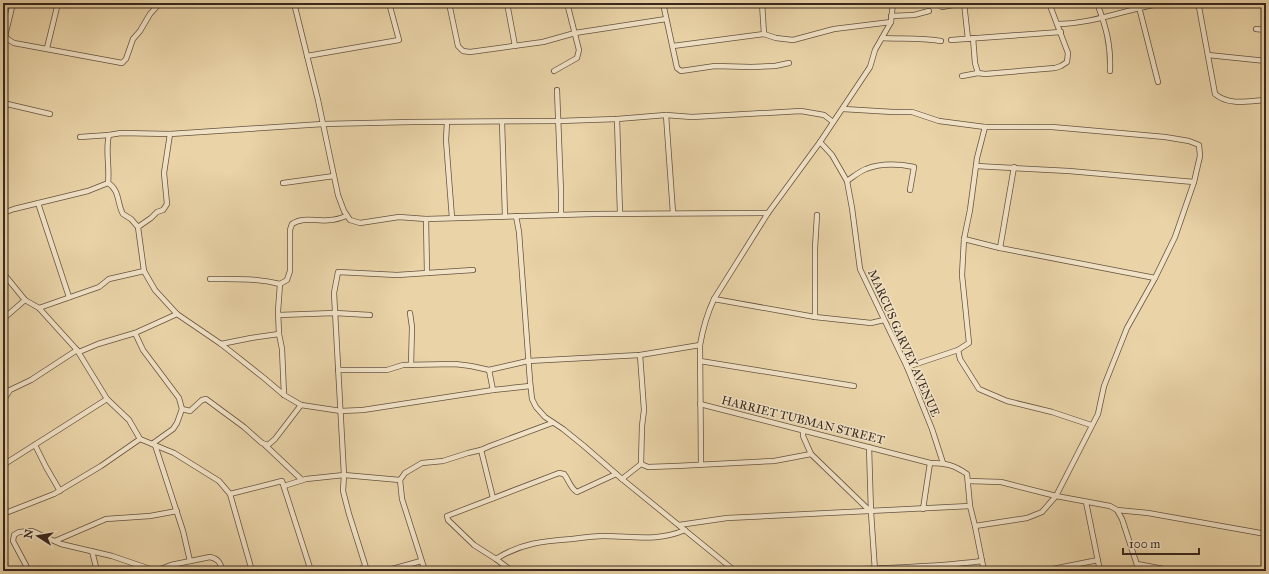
<svg xmlns="http://www.w3.org/2000/svg" width="1269" height="574" font-family="'IM FELL Great Primer',serif">
  <rect width="100%" height="100%" fill="#e9d3a7"/>
  <filter id="stains"><feTurbulence type="fractalNoise" baseFrequency=".005" numOctaves="4"/><feColorMatrix values="0 0 0 0 .2 0 0 0 0 .09 0 0 0 0 .02 0 0 0 .5 -.17"/></filter>
  <radialGradient id="worn" r=".72"><stop offset=".6" stop-color="#630" stop-opacity="0"/><stop offset="1" stop-color="#630" stop-opacity=".3"/></radialGradient>
  <g fill="none" stroke-linecap="round" stroke-linejoin="round">
    <defs>
      <g id="minor">
        <polyline points="13,3 5,36 9,40 14,43 122,63 126,59 133,39 140,31 150,14 160,3"/>
        <polyline points="294,3 318,100 338,195 344,211 350,220 360,223 399,217 426,219 593,214 768,213"/>
        <polyline points="449,3 458,46 463,51 470,52 543,42 575,33 666,19"/>
        <polyline points="507,3 515,46"/>
        <polyline points="663,3 677,68 681,71 715,66 751,67 775,66 789,63"/>
        <polyline points="762,3 764,34"/>
        <polyline points="964,3 968,39"/>
        <path d="M1097 3C1106 27 1111 44 1110 71"/>
        <polyline points="1138,3 1158,82"/>
        <path d="M1195 3 1199 7 1215 94C1229 106 1249 101 1266 100"/>
        <polyline points="942,7 964,3"/>
        <polyline points="891,16 914,15 929,11"/>
        <path d="M1057 24C1093 24 1127 9 1163 3"/>
        <polyline points="1256,29 1266,30"/>
        <path d="M882 38C901 39 922 38 941 41"/>
        <polyline points="973,38 975,63 978,73"/>
        <polyline points="951,40 1061,32"/>
        <polyline points="673,46 764,34 776,38 793,40 834,29 891,22"/>
        <polyline points="47,48 58,3"/>
        <polyline points="1208,55 1266,61"/>
        <polyline points="307,56 399,40 389,3"/>
        <polyline points="554,71 577,58 579,50 567,3"/>
        <polyline points="962,76 978,73 985,74 1055,68 1061,66 1067,62 1068,53 1049,3"/>
        <polyline points="557,90 561,192 561,215"/>
        <polyline points="3,103 50,114"/>
        <polyline points="843,109 893,112 912,112 939,121 985,127 1052,127 1165,137 1189,141 1199,145 1200,156 1194,182 1175,237 1155,278 1127,328 1104,386 1098,414 1056,496 1001,482 968,481"/>
        <polyline points="666,115 673,213"/>
        <polyline points="617,119 620,213"/>
        <polyline points="447,122 446,140 452,218"/>
        <polyline points="502,122 505,216"/>
        <polyline points="80,137 109,135"/>
        <polyline points="820,142 832,155 847,181 852,208 860,269 907,367 932,429 943,463"/>
        <polyline points="976,166 1069,171 1194,182"/>
        <path d="M847 181C853 177 860 171 866 169 881 163 899 164 914 167L910 190"/>
        <path d="M108 183C120 190 117 204 123 214L131 219 138 227 144 271 155 290 177 314 221 344 264 378 284 395 301 405 341 411 363 410 493 390 530 386"/>
        <polyline points="283,183 334,176"/>
        <polyline points="38,203 69,297"/>
        <path d="M3 213 14 209 88 191 108 183C110 166 105 151 109 135L121 133 170 134 323 124 411 122 559 121 617 119 666 115 692 117 801 111 824 115 833 122"/>
        <polyline points="516,216 519,232 530,381 532,399 536,407 545,417 563,429 584,446 622,479 735,571"/>
        <polyline points="426,219 427,273"/>
        <polyline points="138,227 151,218 157,212 163,210 167,204 164,173 170,134"/>
        <polyline points="964,239 1000,248 1155,278"/>
        <polyline points="1000,248 1014,167"/>
        <polyline points="3,273 25,300 39,308 77,350 107,399 129,420 140,439 174,453 219,481 230,494 252,571"/>
        <path d="M210 279C234 279 256 278 280 284"/>
        <polyline points="714,299 815,317 871,323 884,320"/>
        <polyline points="39,308 99,287 109,279 144,271"/>
        <polyline points="410,313 412,327 411,365"/>
        <polyline points="279,315 335,313 370,315"/>
        <polyline points="815,317 815,248 817,215"/>
        <polyline points="3,319 25,300"/>
        <polyline points="135,333 143,350 179,398 182,409 177,423 173,429 152,444"/>
        <polyline points="221,344 251,338 279,334"/>
        <polyline points="958,350 960,359 979,389 1007,401 1052,412 1091,425"/>
        <polyline points="79,352 98,344 135,333 177,314"/>
        <polyline points="700,361 854,386"/>
        <polyline points="907,367 958,350 969,343 962,275 964,239 970,210 977,158 985,127"/>
        <polyline points="338,370 387,370 403,365 455,364 471,366 489,370 528,361 640,355 700,345"/>
        <polyline points="489,370 493,390"/>
        <path d="M284 395 282 349 279 334 278 311 280 284 287 280 290 271V230L292 224C303 216 318 222 330 220 336 220 341 218 346 216"/>
        <polyline points="3,401 10,390 31,380 77,350"/>
        <path d="M700 404 930 463C946 463 954 465 967 474L970 506 975 526 984 571"/>
        <polyline points="182,409 190,411 202,400 206,399 244,427 262,443 268,445 275,439 301,405"/>
        <polyline points="803,430 803,436 811,454 871,512"/>
        <polyline points="35,445 46,467 60,491"/>
        <polyline points="155,445 183,531 190,561"/>
        <polyline points="265,445 302,480"/>
        <polyline points="869,447 871,512 875,571"/>
        <polyline points="481,450 493,498"/>
        <polyline points="641,464 648,467 676,466 774,461 811,454"/>
        <path d="M701 464 700 345C703 328 707 314 714 299L768 213 820 142 870 67 875 50 891 22 893 3"/>
        <polyline points="3,465 107,399"/>
        <polyline points="622,479 641,464 642,426 644,410 640,355"/>
        <polyline points="400,480 402,499 425,571"/>
        <polyline points="284,486 306,479 344,475 400,480 405,473 422,463 443,461 468,453 481,450 490,446 552,423"/>
        <polyline points="230,494 282,481 311,571"/>
        <polyline points="1086,502 1100,571"/>
        <polyline points="923,509 930,463"/>
        <polyline points="1117,510 1148,513 1266,534"/>
        <polyline points="3,514 54,494 101,466 140,439"/>
        <polyline points="679,525 727,518 970,506"/>
        <polyline points="975,526 1027,518 1042,512 1056,496 1110,506 1117,510 1122,519 1139,571"/>
        <polyline points="55,541 106,519 150,516 177,511"/>
        <polyline points="92,551 97,571"/>
        <path d="M496 559C521 543 544 541 572 539 582 538 593 536 603 536 632 536 657 542 685 530"/>
        <polyline points="1137,564 1174,571"/>
        <polyline points="29,571 13,541 14,535 19,532 32,531 61,544 112,556 156,571"/>
        <path d="M155 571 171 565 210 557C219 559 220 563 223 571"/>
        <polyline points="353,571 365,567"/>
        <polyline points="367,571 349,514 343,491 344,475 334,293 338,272 397,275 473,270"/>
        <polyline points="385,571 421,561"/>
        <path d="M512 571 496 559 474 545 448 520 447 516 559 473 564 474C569 480 570 488 577 492L616 474"/>
        <path d="M822 571C875 568 929 568 982 561"/>
        <polyline points="1043,571 1098,560"/>
      </g>
    </defs>
    <!-- minor casing -->
    <use href="#minor" stroke="#655340" stroke-width="6"/>
    <!-- minor -->
    <use href="#minor" stroke="#f1e2c6" stroke-width="4.5"/>
  </g>
  <g text-anchor="middle" stroke-width="3" stroke-linejoin="round" paint-order="stroke">
    <!-- street labels -->
    <g font-size="12" fill="#39281e" stroke="#f1e2c6">
      <text transform="translate(904 343) rotate(66)" y="4">MARCUS GARVEY AVENUE</text>
      <text transform="translate(803 420) rotate(14)" y="4">HARRIET TUBMAN STREET</text>
    </g>
  </g>
  <!-- margin -->
  <rect width="1269" height="574" fill="none" stroke="#e9d3a7" stroke-width="16"/>
  <rect x="4" y="4" width="1261" height="566" fill="none" stroke="#39281e" stroke-width="2"/>
  <rect x="8" y="8" width="1253" height="558" fill="none" stroke="#39281e"/>
  <!-- north arrow -->
  <g transform="translate(38 536) rotate(282)" stroke="#f1e2c6" stroke-width="3" paint-order="stroke">
  <path d="M0-3L7 15L0 10L-7 15Z" fill="#39281e"/>
  <text y="-6" font-size="11" font-weight="bold" text-anchor="middle" fill="#39281e">N</text>
  </g>
  <!-- scale -->
  <path d="M1123 548v6h76v-6" fill="none" stroke="#39281e" stroke-width="2"/>
  <text x="1129" y="548" font-size="12" fill="#39281e" stroke="#f1e2c6" stroke-width="3" paint-order="stroke">100 m</text>
  <rect width="100%" height="100%" filter="url(#stains)"/>
  <rect width="100%" height="100%" fill="url(#worn)"/>
</svg>
